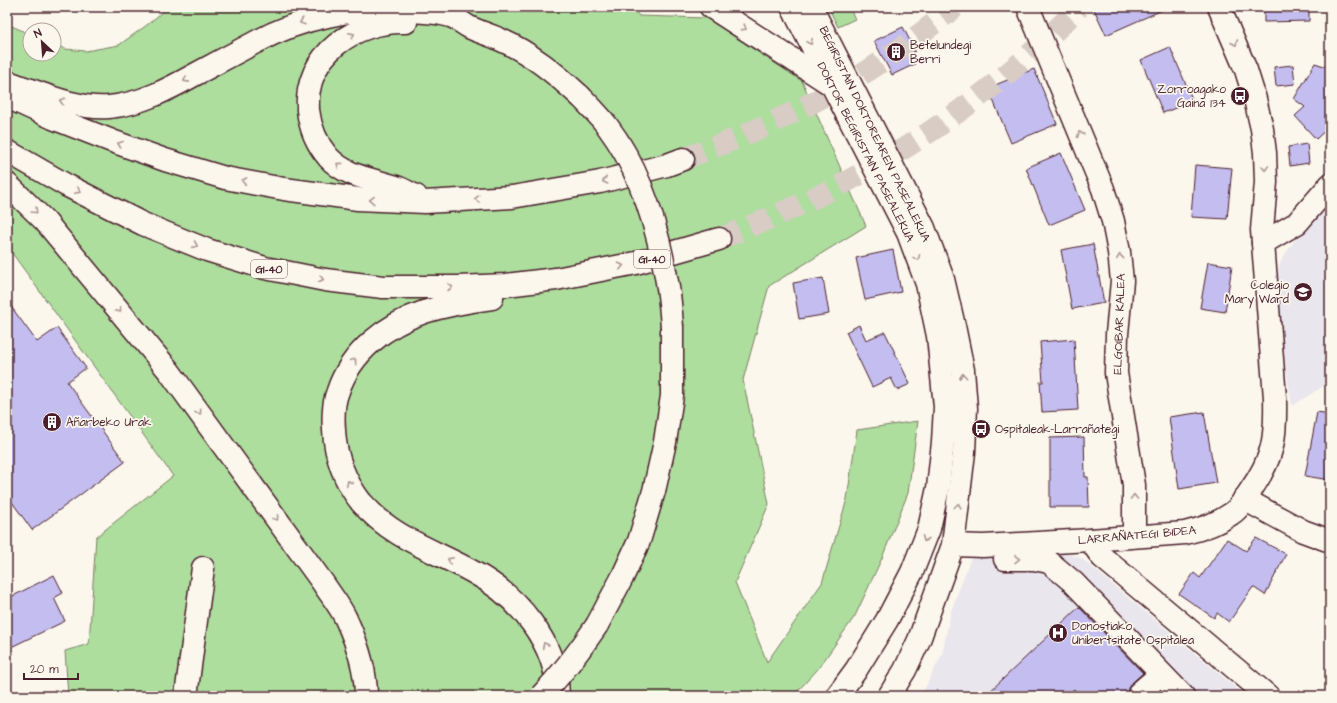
<svg xmlns="http://www.w3.org/2000/svg" width="1337" height="703" font-family="'Architects Daughter',sans-serif">
  <rect width="100%" height="100%" fill="#fbf7ec"/>
  <filter id="ink" filterUnits="userSpaceOnUse"><feTurbulence type="fractalNoise" baseFrequency=".025" numOctaves="2"/><feDisplacementMap in="SourceGraphic" scale="8" xChannelSelector="R" yChannelSelector="G"/><feConvolveMatrix kernelMatrix="1 2 1 2 8 2 1 2 1" color-interpolation-filters="sRGB"/></filter>
  <g filter="url(#ink)">
    <!-- built -->
    <g fill="#eae6ed">
      <polygon points="1330,199 1330,382 1292,406 1276,305 1275,279 1282,259 1298,235"/>
      <polygon points="1058,551 1081,558 1246,696 921,696 942,654 951,611 972,555"/>
    </g>
    <!-- green -->
    <g fill="#adde9e" stroke="#7c7e64">
      <polygon points="168,7 632,7 639,16 706,18 802,81 866,226 769,286 743,380 769,504 735,582 767,662 822,583 847,499 857,430 918,421 908,493 882,558 855,616 818,669 793,696 68,696 65,651 89,644 96,537 173,476 7,246 7,24 30,34 30,54 54,54 54,44 65,49 86,51 119,45 147,25"/>
      <polygon points="828,7 849,7 855,19 838,27"/>
    </g>
    <!-- building -->
    <g fill="#c4bdef" stroke="#4a1f2b">
      <polygon points="1093,7 1169,7 1106,35"/>
      <polygon points="1264,7 1309,7 1309,21 1264,22"/>
      <polygon points="903,27 915,51 909,54 915,64 892,75 874,41"/>
      <polygon points="1170,47 1193,101 1163,113 1141,60"/>
      <polygon points="1315,63 1330,68 1330,104 1328,128 1316,139 1295,116 1305,107 1294,99"/>
      <polygon points="1293,65 1295,84 1276,86 1274,67"/>
      <polygon points="1034,69 1057,124 1011,143 988,88"/>
      <polygon points="1307,144 1309,163 1290,166 1288,147"/>
      <polygon points="1061,153 1085,210 1049,225 1026,168"/>
      <polygon points="1195,165 1232,168 1227,219 1191,217"/>
      <polygon points="1093,244 1104,303 1072,309 1061,250"/>
      <polygon points="893,250 901,292 865,300 856,258"/>
      <polygon points="1208,262 1232,266 1225,312 1200,308"/>
      <polygon points="823,278 829,314 799,319 793,283"/>
      <polygon points="7,301 37,342 57,328 86,368 67,382 125,462 32,530 7,495"/>
      <polygon points="859,325 866,340 885,332 910,384 897,390 891,378 872,387 846,332"/>
      <polygon points="1074,339 1078,410 1042,412 1040,382 1043,382 1040,342"/>
      <polygon points="1204,412 1216,483 1179,489 1169,417"/>
      <polygon points="1317,412 1330,414 1330,480 1305,476"/>
      <polygon points="1084,437 1085,477 1088,477 1089,507 1050,507 1050,438"/>
      <polygon points="1256,538 1286,554 1265,595 1253,587 1229,622 1217,613 1214,618 1179,594 1194,573 1200,578 1227,539 1246,551"/>
      <polygon points="54,575 63,593 54,598 65,621 7,649 7,599"/>
      <polygon points="1079,607 1143,673 1132,683 1128,688 1128,696 1081,696 1074,689 1066,696 985,696"/>
    </g>
    <g fill="none" stroke-linecap="round" stroke-linejoin="round">
      <!-- highway-tunnel -->
      <g stroke="#d8ccc5" stroke-width="22" stroke-dasharray="22 11" stroke-linecap="butt">
        <path d="M683 159C738 139 792 115 843 86 883 63 919 35 955 7"/>
        <path d="M719 239C751 226 783 213 814 198 912 151 1004 85 1079 7"/>
      </g>
      <defs>
        <g id="minor">
          <polyline points="711,7 832,85"/>
          <polyline points="1028,7 1103,189 1113,221 1119,252 1122,281 1117,334 1116,373 1134,485 1134,536"/>
          <polyline points="1263,243 1297,223 1330,185"/>
          <polyline points="1244,499 1303,531 1330,541"/>
          <polyline points="1090,540 1102,557 1268,696"/>
          <path d="M953 545 983 546 1090 540 1185 533C1202 529 1217 524 1231 514 1239 509 1245 499 1250 491 1274 457 1276 438 1275 398L1262 230 1266 182 1265 153 1262 129 1255 99 1246 70 1219 7"/>
          <polyline points="1005,559 1034,559 1049,562 1073,582 1183,696"/>
          <polyline points="1140,692 1161,674"/>
          <polyline points="186,696 203,568"/>
        </g>
        <g id="major">
          <polyline points="792,7 908,233 927,284 938,336 945,407 943,442 938,488 929,529 912,572 887,620 856,670 837,696"/>
          <polyline points="811,7 924,228 943,279 954,326 963,370 966,408 964,452 953,545 919,640 905,670 889,696"/>
        </g>
        <g id="highway">
          <path d="M406 22C355 20 304 55 308 110 310 127 317 144 328 157 347 178 375 179 399 188 405 190 410 194 416 196"/>
          <path d="M7 82C15 84 23 88 31 90 55 99 83 109 109 107 141 104 169 89 196 74 215 64 235 53 254 43 304 16 354 7 410 11 423 12 438 12 450 16 457 18 463 24 469 27 479 32 491 35 501 40 531 53 556 74 580 96"/>
          <polyline points="7,97 53,118 112,141 165,160 225,178 284,189 358,199 425,202 512,197 600,182 667,165 683,159"/>
          <polyline points="7,151 66,185 143,224 207,250 265,268 325,280 383,287 458,287 506,285 556,279 636,263 719,239"/>
          <path d="M7 184 45 221 169 371 323 583C330 594 340 606 346 619 357 643 366 670 366 696"/>
          <path d="M492 298C469 301 446 305 424 312 386 325 351 352 338 391 333 403 333 417 334 430 335 456 345 482 361 502 393 539 432 549 473 572 518 596 557 643 558 696"/>
          <polyline points="597,625 622,578 639,541 654,491 665,442 672,396 672,327"/>
        </g>
      </defs>
      <!-- minor casing -->
      <use href="#minor" stroke="#4a1f2b" stroke-width="25"/>
      <!-- major casing -->
      <use href="#major" stroke="#4a1f2b" stroke-width="25"/>
      <!-- highway casing -->
      <use href="#highway" stroke="#4a1f2b" stroke-width="25"/>
      <!-- minor -->
      <use href="#minor" stroke="#fbf7ec" stroke-width="22"/>
      <!-- major -->
      <use href="#major" stroke="#fbf7ec" stroke-width="22"/>
      <!-- highway -->
      <use href="#highway" stroke="#fbf7ec" stroke-width="22"/>
      <defs>
        <g id="highway-bridge">
          <path d="M580 96C590 106 600 116 608 127 641 171 658 229 667 282 670 297 671 312 672 327"/>
          <path d="M541 696C562 674 580 650 597 625"/>
        </g>
      </defs>
      <!-- highway-bridge casing -->
      <use href="#highway-bridge" stroke="#4a1f2b" stroke-width="25" stroke-linecap="butt"/>
      <!-- highway-bridge -->
      <use href="#highway-bridge" stroke="#fbf7ec" stroke-width="22"/>
    </g>
    <!-- one-way arrows -->
    <defs><path id="oneway-chevron" d="M-2-3.5L2.5 0L-2 3.5" fill="none" stroke-width="1.6" stroke-linecap="round" stroke-linejoin="round"/></defs>
    <g stroke="#ab9695">
      <use href="#oneway-chevron" transform="translate(302 22) rotate(161)"/>
      <use href="#oneway-chevron" transform="translate(744 28) rotate(32)"/>
      <use href="#oneway-chevron" transform="translate(352 35) rotate(-27)"/>
      <use href="#oneway-chevron" transform="translate(810 42) rotate(63)"/>
      <use href="#oneway-chevron" transform="translate(1235 43) rotate(67)"/>
      <use href="#oneway-chevron" transform="translate(186 80) rotate(152)"/>
      <use href="#oneway-chevron" transform="translate(62 101) rotate(-165)"/>
      <use href="#oneway-chevron" transform="translate(1080 134) rotate(-112)"/>
      <use href="#oneway-chevron" transform="translate(120 144) rotate(-160)"/>
      <use href="#oneway-chevron" transform="translate(339 165) rotate(-143)"/>
      <use href="#oneway-chevron" transform="translate(1265 168) rotate(88)"/>
      <use href="#oneway-chevron" transform="translate(244 181) rotate(-169)"/>
      <use href="#oneway-chevron" transform="translate(605 181) rotate(166)"/>
      <use href="#oneway-chevron" transform="translate(78 191) rotate(27)"/>
      <use href="#oneway-chevron" transform="translate(477 199) rotate(177)"/>
      <use href="#oneway-chevron" transform="translate(372 200) rotate(-178)"/>
      <use href="#oneway-chevron" transform="translate(35 211) rotate(45)"/>
      <use href="#oneway-chevron" transform="translate(195 245) rotate(22)"/>
      <use href="#oneway-chevron" transform="translate(1120 257) rotate(-96)"/>
      <use href="#oneway-chevron" transform="translate(917 258) rotate(69)"/>
      <use href="#oneway-chevron" transform="translate(621 266) rotate(-12)"/>
      <use href="#oneway-chevron" transform="translate(321 279) rotate(11)"/>
      <use href="#oneway-chevron" transform="translate(450 287)"/>
      <use href="#oneway-chevron" transform="translate(119 310) rotate(50)"/>
      <use href="#oneway-chevron" transform="translate(354 361) rotate(-54)"/>
      <use href="#oneway-chevron" transform="translate(963 376) rotate(-95)"/>
      <use href="#oneway-chevron" transform="translate(199 412) rotate(54)"/>
      <use href="#oneway-chevron" transform="translate(349 483) rotate(-117)"/>
      <use href="#oneway-chevron" transform="translate(1134 497) rotate(-90)"/>
      <use href="#oneway-chevron" transform="translate(958 506) rotate(-82)"/>
      <use href="#oneway-chevron" transform="translate(276 518) rotate(54)"/>
      <use href="#oneway-chevron" transform="translate(925 539) rotate(112)"/>
      <use href="#oneway-chevron" transform="translate(1017 559) rotate(-1)"/>
      <use href="#oneway-chevron" transform="translate(450 560) rotate(-154)"/>
      <use href="#oneway-chevron" transform="translate(545 645) rotate(-116)"/>
    </g>
  </g>
  <!-- icons -->
  <defs>
    <symbol id="building-disc" viewBox="-11 -11 22 22"><circle r="9.5" fill="#4a1f2b" stroke="#fbf7ec"/><path d="M-4-6H4V6H1V3H-1V6H-4ZM-2.5-4.3h1.7v1.8h-1.7ZM.8-4.3h1.7v1.8H.8ZM-2.5-1h1.7V.8h-1.7ZM.8-1h1.7V.8H.8Z" fill="#fff"/></symbol>
    <symbol id="bus-disc" viewBox="-11 -11 22 22"><circle r="9.5" fill="#4a1f2b" stroke="#fbf7ec"/><path d="M-5-6H5V4H4V6H2V4H-2V6H-4V4H-5ZM-3.5-4V0h7V-4ZM-3.5 1.2v1.5H-2V1.2ZM2 1.2v1.5H3.5V1.2Z" fill="#fff"/></symbol>
    <symbol id="school-disc" viewBox="-11 -11 22 22"><circle r="9.5" fill="#4a1f2b" stroke="#fbf7ec"/><path d="M0-5L7-2L0 1L-7-2ZM-4 1L0 2.5L4 1V4Q0 6-4 4Z" fill="#fff"/></symbol>
    <symbol id="hospital-disc" viewBox="-11 -11 22 22"><circle r="9.5" fill="#4a1f2b" stroke="#fbf7ec"/><path d="M-5-5h3v3.5h4V-5h3V5h-3V1.5h-4V5h-3Z" fill="#fff"/></symbol>
  </defs>
  <g fill-rule="evenodd">
    <use href="#building-disc" x="885" y="41" width="22" height="22"/>
    <use href="#bus-disc" x="1229" y="85" width="22" height="22"/>
    <use href="#school-disc" x="1292" y="281" width="22" height="22"/>
    <use href="#building-disc" x="41" y="411" width="22" height="22"/>
    <use href="#bus-disc" x="970" y="418" width="22" height="22"/>
    <use href="#hospital-disc" x="1047" y="622" width="22" height="22"/>
  </g>
  <g text-anchor="middle" stroke-width="3.5" stroke-linejoin="round" paint-order="stroke">
    <!-- shield labels -->
    <g fill="#fbf7ec" stroke="#7f6065" stroke-width="1">
      <rect x="634" y="250" width="36" height="18" rx="3"/>
      <rect x="251" y="260" width="36" height="18" rx="3"/>
    </g>
    <g font-size="11" font-weight="bold" fill="#4a1f2b">
      <text x="652" y="263">GI-40</text>
      <text x="269" y="273">GI-40</text>
    </g>
    <!-- poi labels -->
    <g font-size="12" fill="#4a1f2b" stroke="#fbf7ec" text-anchor="start">
      <text x="910" y="49">Betelundegi<tspan x="910" dy="14">Berri</tspan></text>
      <text x="1226" y="93" text-anchor="end">Zorroagako<tspan x="1226" dy="14">Gaina 134</tspan></text>
      <text x="1289" y="289" text-anchor="end">Colegio<tspan x="1289" dy="14">Mary Ward</tspan></text>
      <text x="66" y="426">Añarbeko Urak</text>
      <text x="995" y="433">Ospitaleak-Larrañategi</text>
      <text x="1072" y="630">Donostiako<tspan x="1072" dy="14">Unibertsitate Ospitalea</tspan></text>
    </g>
    <!-- street labels -->
    <g font-size="12" fill="#4a1f2b" stroke="#fbf7ec">
      <text transform="translate(875 134) rotate(64)" y="4">BEGIRISTAIN DOKTOREAREN PASEALEKUA</text>
      <text transform="translate(866 152) rotate(63)" y="4">DOKTOR BEGIRISTAIN PASEALEKUA</text>
      <text transform="translate(1119 324) rotate(-88)" y="4">ELGOIBAR KALEA</text>
      <text transform="translate(1137 535) rotate(-5)" y="4">LARRAÑATEGI BIDEA</text>
    </g>
  </g>
  <!-- margin -->
  <rect width="1337" height="703" fill="none" stroke="#fbf7ec" stroke-width="24"/>
  <rect x="12" y="12" width="1313" height="679" fill="none" stroke="#4a1f2b" stroke-width="1.5" filter="url(#ink)"/>
  <!-- north arrow -->
  <g transform="translate(42 42) rotate(334)"><circle r="19" fill="#fbf7ec" stroke="#b4a19f"/>
  <path d="M0-3L7 15L0 10L-7 15Z" fill="#4a1f2b"/>
  <text y="-6" font-size="11" font-weight="bold" text-anchor="middle" fill="#4a1f2b">N</text>
  </g>
  <!-- scale -->
  <path d="M24 673v6h54v-6" fill="none" stroke="#4a1f2b" stroke-width="2"/>
  <text x="30" y="673" font-size="12" fill="#4a1f2b" stroke="#fbf7ec" stroke-width="3" paint-order="stroke">20 m</text>
</svg>
